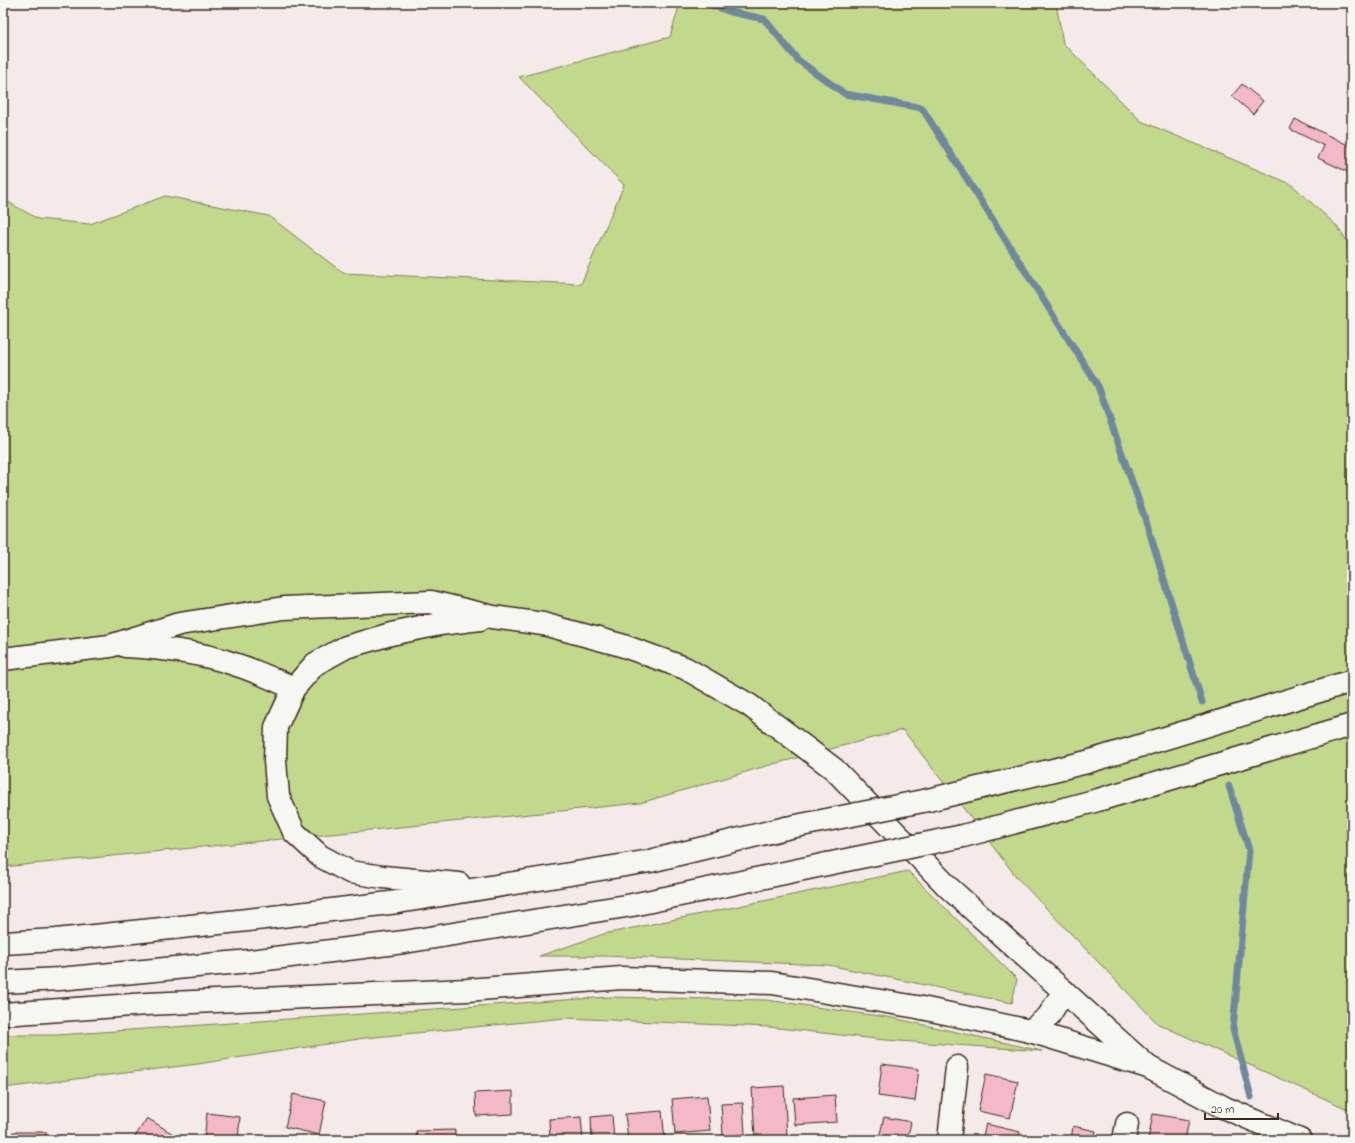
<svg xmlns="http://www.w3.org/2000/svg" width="1355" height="1143" font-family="'Indie Flower',sans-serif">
  <rect width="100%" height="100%" fill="#f5eaea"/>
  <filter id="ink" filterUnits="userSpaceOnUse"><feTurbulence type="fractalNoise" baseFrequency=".025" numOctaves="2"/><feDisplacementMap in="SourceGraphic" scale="8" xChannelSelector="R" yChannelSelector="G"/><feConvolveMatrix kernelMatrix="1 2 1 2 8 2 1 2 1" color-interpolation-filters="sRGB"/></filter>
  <g filter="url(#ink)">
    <!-- green -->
    <g fill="#c2d88d" stroke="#7e8156">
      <polygon points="680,3 1056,3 1063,43 1141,121 1291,184 1336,225 1352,249 1352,1111 1158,1024 1018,879 903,730 766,766 640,803 3,867 3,199 38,219 90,224 165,196 269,216 343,273 581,284 624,185 519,77 670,37"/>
      <polygon points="908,871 1017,979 1012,1003 828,965 603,956 539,956 604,934"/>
      <polygon points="608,997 767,1000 893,1018 1042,1051 885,1040 769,1027 565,1018 365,1038 198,1064 3,1088 3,1035 57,1035"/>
    </g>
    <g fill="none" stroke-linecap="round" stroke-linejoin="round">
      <!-- stream -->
      <g stroke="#70889c" stroke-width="7">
        <polyline points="706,3 731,12 764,19 798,60 845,94 922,108 1098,386 1147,524 1202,702"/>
        <polyline points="1229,786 1249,850 1233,1029 1251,1097"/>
      </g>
    </g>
    <!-- building -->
    <g fill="#f3b9c9" stroke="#3b2a1e">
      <polygon points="1242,84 1263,101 1253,114 1232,96"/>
      <polygon points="1295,119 1352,147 1352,174 1318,158 1324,146 1290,129"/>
      <polygon points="882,1064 919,1069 915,1101 878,1096"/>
      <polygon points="986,1074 1018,1081 1010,1118 978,1111"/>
      <polygon points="784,1086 787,1136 755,1138 752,1088"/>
      <polygon points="513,1091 513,1114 476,1116 475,1093"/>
      <polygon points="293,1094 326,1101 319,1135 285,1127"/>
      <polygon points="835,1095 837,1122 795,1125 793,1098"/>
      <polygon points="707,1096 710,1131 675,1134 672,1099"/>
      <polygon points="743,1103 745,1134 723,1136 721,1104"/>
      <polygon points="662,1111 665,1140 628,1140 625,1114"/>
      <polygon points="207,1113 240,1117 238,1140 204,1140"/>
      <polygon points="1153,1114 1189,1120 1185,1140 1148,1140"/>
      <polygon points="612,1115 614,1140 592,1140 591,1117"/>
      <polygon points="581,1117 583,1140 550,1140 549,1119"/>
      <polygon points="884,1117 911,1122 907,1140 889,1140 879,1138"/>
      <polygon points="147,1118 178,1137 176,1140 133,1140"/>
      <polygon points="986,1124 1020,1132 1018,1140 982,1140"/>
      <polygon points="1073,1126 1096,1131 1094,1140 1071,1140"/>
      <polygon points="455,1130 455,1140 417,1140 416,1131"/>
      <rect x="13" y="1132" width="33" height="8"/>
      <polygon points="405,1138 405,1140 364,1140 364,1139"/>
      <rect x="54" y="1139" width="32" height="1"/>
    </g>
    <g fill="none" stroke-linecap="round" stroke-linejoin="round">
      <defs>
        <g id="street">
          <polyline points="949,1140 957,1067"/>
          <polyline points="1124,1140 1127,1124"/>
        </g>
        <g id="secondary">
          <path d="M125 646C163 648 201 652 237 665 256 671 275 680 294 688L315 664 346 647 391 634 440 624 480 619"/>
          <polyline points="3,659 110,646 179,624 284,608 431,602 493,617 543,624 621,645 685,668 749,705 834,769 949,888 1148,1067 1225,1108 1300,1140"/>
        </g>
        <g id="highway">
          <polyline points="294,688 276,727 275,761 278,796 294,832 320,856 350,872 383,877 459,884"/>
          <polyline points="928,800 1087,762 1352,681"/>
          <polyline points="963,836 1098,800 1352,725"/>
          <polyline points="3,943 56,940 248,920 398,902 650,861 786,828"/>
          <polyline points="3,982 59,979 250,961 404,942 632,905 827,864"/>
          <polyline points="3,1014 147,1004 467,990 622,978 772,983 917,1007 1030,1031 1148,1067"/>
          <polyline points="1030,1031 1048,1017 1064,991"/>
        </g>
      </defs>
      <!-- street casing -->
      <use href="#street" stroke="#3b2a1e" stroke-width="25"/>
      <!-- secondary casing -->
      <use href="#secondary" stroke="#3b2a1e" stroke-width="25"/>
      <!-- highway casing -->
      <use href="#highway" stroke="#3b2a1e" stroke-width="25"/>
      <!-- street -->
      <use href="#street" stroke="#f6f6f2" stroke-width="22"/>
      <!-- secondary -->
      <use href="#secondary" stroke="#f6f6f2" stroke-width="22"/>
      <!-- highway -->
      <use href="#highway" stroke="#f6f6f2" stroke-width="22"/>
      <defs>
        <g id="highway-bridge">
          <polyline points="786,828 928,800"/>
          <polyline points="827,864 963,836"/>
        </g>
      </defs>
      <!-- highway-bridge casing -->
      <use href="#highway-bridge" stroke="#3b2a1e" stroke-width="25" stroke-linecap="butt"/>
      <!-- highway-bridge -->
      <use href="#highway-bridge" stroke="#f6f6f2" stroke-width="22"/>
    </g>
  </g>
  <!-- margin -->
  <rect width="1355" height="1143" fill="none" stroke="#f6f6f2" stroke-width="16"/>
  <rect x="8" y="8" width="1339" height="1127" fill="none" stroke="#3b2a1e" stroke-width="1.5" filter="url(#ink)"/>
  <!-- scale -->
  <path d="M1205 1113v6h73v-6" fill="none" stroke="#3b2a1e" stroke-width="2"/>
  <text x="1211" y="1113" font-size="12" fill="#3b2a1e" stroke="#f6f6f2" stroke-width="3" paint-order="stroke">20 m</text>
</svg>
